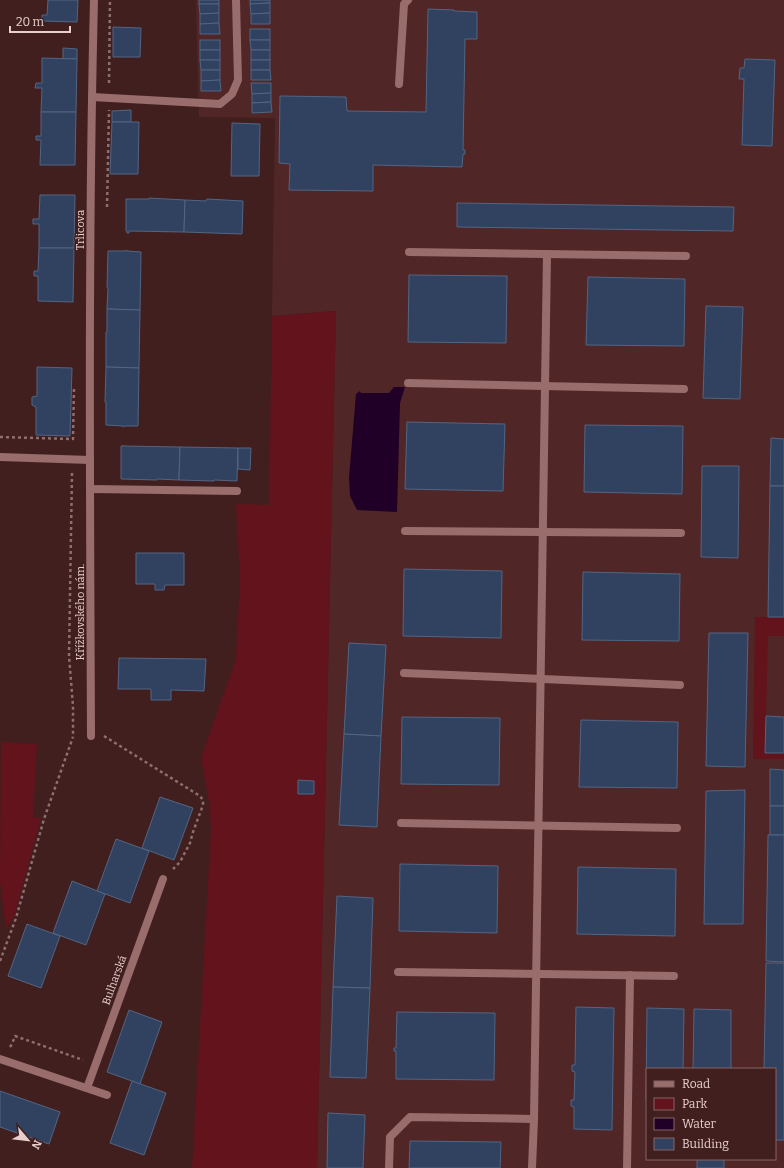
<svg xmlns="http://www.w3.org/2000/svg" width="784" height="1168" font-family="Bitter,serif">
  <rect width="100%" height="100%" fill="#421f1f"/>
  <!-- built -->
  <path fill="#512627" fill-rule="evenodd" d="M196 0H784V1168H317L336 311 272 316 275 118 199 117ZM647 1069H775V1159H647Z"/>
  <!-- green -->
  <g fill="#62131c">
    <polygon points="336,311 317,1168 192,1168 211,829 209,802 201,758 236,659 240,580 236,504 269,505 272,316"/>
    <polygon points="755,617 784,617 784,636 768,636 765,753 784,753 784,759 753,759"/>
    <polygon points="1,742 37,744 33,817 41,818 14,917 6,928 0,881"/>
  </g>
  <!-- water -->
  <polygon fill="#200027" points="394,387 405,387 400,403 397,512 357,510 350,496 349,478 356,394 360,391 361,393 389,393"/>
  <!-- building -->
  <g fill="#30425f" stroke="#526584">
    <polygon points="48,0 78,0 77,22 42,21 42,15 47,15"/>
    <rect x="199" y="0" width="20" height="4"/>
    <polygon points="250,0 270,0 270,3 250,4"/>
    <polygon points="270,3 270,13 251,14 250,4"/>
    <polygon points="199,4 219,4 219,13 200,14"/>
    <polygon points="428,9 454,10 454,11 477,12 477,39 465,39 463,150 465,150 465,154 463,154 462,167 373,165 373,191 289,190 290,164 279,163 280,96 346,97 347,111 426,112"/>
    <polygon points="219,13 219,23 200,24 200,14"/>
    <polygon points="270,13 270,24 251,24 251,14"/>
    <polygon points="219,23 220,34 200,34 200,24"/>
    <polygon points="113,27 141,28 140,57 113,57"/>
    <rect x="250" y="29" width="20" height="11"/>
    <rect x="200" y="40" width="20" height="10"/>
    <polygon points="250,40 270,40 270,50 251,50"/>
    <polygon points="63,48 77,49 77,59 63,59"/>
    <rect x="200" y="50" width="20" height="10"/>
    <rect x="251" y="50" width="19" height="10"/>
    <polygon points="42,58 77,59 76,112 41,112 42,88 35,88 36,83 42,83"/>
    <polygon points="745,59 775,60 772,146 742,145 744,79 739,79 740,68 744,68"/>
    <polygon points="200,60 220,60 220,70 201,70"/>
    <rect x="251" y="60" width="19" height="10"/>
    <polygon points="201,70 220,70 220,80 201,81"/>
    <polygon points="251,70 270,70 271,80 251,80"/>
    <polygon points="220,80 221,91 201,91 201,81"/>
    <polygon points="251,83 271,83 271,93 252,94"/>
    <polygon points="271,93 271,102 252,103 252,94"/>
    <polygon points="271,102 272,112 252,113 252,103"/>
    <polygon points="131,110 131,122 112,122 112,111"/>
    <polygon points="41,112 76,112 75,165 40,165 41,140 36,140 36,136 41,136"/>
    <polygon points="112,122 139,122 138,174 110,174"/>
    <polygon points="232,123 260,124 259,176 231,176"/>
    <polygon points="40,195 75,195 74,248 39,248 39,224 33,224 33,219 39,219"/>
    <polygon points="149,198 185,200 184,232 129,231 129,233 127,233 127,231 126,231 126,199 149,199"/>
    <polygon points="207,199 243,201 242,234 184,232 185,200 206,201"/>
    <polygon points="457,203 734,207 733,231 457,227"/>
    <polygon points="39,248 74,248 73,302 38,301 38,276 34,276 34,271 38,271"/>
    <polygon points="126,250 128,251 141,252 140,310 107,309 108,288 107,287 108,251 126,251"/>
    <polygon points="409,275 507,276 506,343 408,342"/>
    <polygon points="588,277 685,279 684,346 586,345"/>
    <polygon points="706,306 743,307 740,399 703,398"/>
    <polygon points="107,309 140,310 139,368 106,367 106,332 107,332"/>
    <polygon points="37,367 72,368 70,436 36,435 36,407 32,405 32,397 37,396"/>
    <polygon points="106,367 139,368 138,426 125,426 123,427 123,426 106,425 106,402 105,402"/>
    <polygon points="407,422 505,424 503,491 405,489"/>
    <polygon points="585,425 683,426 682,494 584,492"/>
    <polygon points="771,438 784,439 784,486 770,486"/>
    <polygon points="123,445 124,446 180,447 179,480 157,479 157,480 121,479 121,446 123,446"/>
    <polygon points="180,447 238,448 237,481 214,480 214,481 179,480"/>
    <polygon points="238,448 251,448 250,470 238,469"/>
    <polygon points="702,466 739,466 738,558 701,557"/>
    <polygon points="770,486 784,486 784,617 768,617"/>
    <polygon points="136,553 184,553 184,585 165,585 164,590 155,590 155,584 136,584"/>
    <polygon points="404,569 502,571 501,638 403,636"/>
    <polygon points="583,572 680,574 679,641 582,640"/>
    <polygon points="709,633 748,633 745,767 706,766"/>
    <polygon points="349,643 386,645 381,736 344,734"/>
    <polygon points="119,658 206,659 204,691 171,690 171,700 151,700 151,689 118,689"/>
    <polygon points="766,716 784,717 784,753 765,753"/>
    <polygon points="402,717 500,718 499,785 401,784"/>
    <polygon points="581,720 678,722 677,788 579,787"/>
    <polygon points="344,734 381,736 377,827 339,825"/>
    <polygon points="770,769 784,770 784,806 770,806"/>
    <polygon points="298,780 314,781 314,794 298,794"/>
    <polygon points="745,790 743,924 704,924 706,791"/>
    <polygon points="160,797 193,808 174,860 142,848"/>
    <rect x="770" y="806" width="14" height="29"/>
    <polygon points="768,835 784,835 784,962 766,961"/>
    <polygon points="116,839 149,851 130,903 97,891"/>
    <polygon points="400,864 498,866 497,933 399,931"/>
    <polygon points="578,867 676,869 675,936 577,934"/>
    <polygon points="72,881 105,894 86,945 53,933"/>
    <polygon points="337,896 373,898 370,988 333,987"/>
    <polygon points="27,924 60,936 41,988 8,976"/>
    <polygon points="766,963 784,963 784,1140 775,1140 775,1069 764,1069"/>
    <polygon points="333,987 370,988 366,1078 330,1077"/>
    <polygon points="576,1007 614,1008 612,1130 574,1129 574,1107 571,1106 571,1100 574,1100 575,1072 572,1071 572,1065 575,1065"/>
    <polygon points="647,1008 684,1009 683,1069 647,1069 647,1099 646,1099"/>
    <polygon points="694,1009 731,1010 731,1069 693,1069"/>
    <polygon points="129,1010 162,1022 140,1084 107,1072"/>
    <polygon points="397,1012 495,1013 494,1080 396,1079 396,1051 394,1051 394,1048 396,1048"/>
    <polygon points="132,1081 166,1093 144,1155 110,1143"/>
    <polygon points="0,1091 60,1112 49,1144 0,1127"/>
    <polygon points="328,1113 365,1115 363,1168 327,1168"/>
    <polygon points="410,1141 501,1142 500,1168 409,1168"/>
    <rect x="697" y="1159" width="27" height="9"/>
  </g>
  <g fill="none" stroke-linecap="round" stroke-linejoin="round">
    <!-- path -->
    <g stroke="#8d6f6f" stroke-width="2.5" stroke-dasharray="3 3" stroke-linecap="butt">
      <polyline points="109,83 110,0"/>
      <polyline points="107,207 109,110"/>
      <polyline points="0,437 73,439 74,388"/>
      <polyline points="72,473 69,656 73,706 73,737"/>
      <polyline points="104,736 200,796 203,800 203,805 193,832 190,843 180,862 173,869"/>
      <polyline points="0,961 16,918 44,819 73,737"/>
      <polyline points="10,1047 12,1044 15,1036 83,1060"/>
    </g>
    <!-- service -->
    <g stroke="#986d6c" stroke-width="8">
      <polyline points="399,84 404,4 408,0"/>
      <polyline points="92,97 220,104 232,94 238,80 236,0"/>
      <polyline points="409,252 686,256"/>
      <polyline points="408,383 684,389"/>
      <polyline points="405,531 681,533"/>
      <polyline points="404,673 680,685"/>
      <polyline points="401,823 677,828"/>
      <polyline points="398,972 674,976"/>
      <polyline points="389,1168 390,1137 410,1117 534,1119"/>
      <polyline points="532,1168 534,1119 547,254"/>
      <polyline points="627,1168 630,975"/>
    </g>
    <!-- minor -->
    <g stroke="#986d6c" stroke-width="8">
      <polyline points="0,457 90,460"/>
      <polyline points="90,489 237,491"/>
      <path d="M91 736C90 491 88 245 94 0"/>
      <polyline points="0,1059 107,1095"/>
      <polyline points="87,1088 163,879"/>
    </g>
  </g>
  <g text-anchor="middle" stroke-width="3" stroke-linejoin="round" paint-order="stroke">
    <!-- street labels -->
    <g font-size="11" fill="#e7cfce" stroke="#421f1f">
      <text transform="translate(80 230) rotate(-90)" y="4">Trlicova</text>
      <text transform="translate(80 612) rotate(-90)" y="4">Křížkovského nám.</text>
      <text transform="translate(114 980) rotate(-70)" y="4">Bulharská</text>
    </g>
  </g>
  <!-- legend -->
  <rect x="646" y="1068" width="130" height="92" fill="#421f1f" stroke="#846565"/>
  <rect x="654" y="1081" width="20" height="6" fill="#986d6c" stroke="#846565"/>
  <text x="682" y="1088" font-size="12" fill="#e7cfce">Road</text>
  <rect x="654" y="1098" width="20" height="12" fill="#62131c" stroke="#846565"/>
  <text x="682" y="1108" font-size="12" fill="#e7cfce">Park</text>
  <rect x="654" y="1118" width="20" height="12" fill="#200027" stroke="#846565"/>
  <text x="682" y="1128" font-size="12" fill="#e7cfce">Water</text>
  <rect x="654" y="1138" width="20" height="12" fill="#30425f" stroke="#846565"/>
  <text x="682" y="1148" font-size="12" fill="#e7cfce">Building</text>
  <!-- north arrow -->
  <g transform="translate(28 1140) rotate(118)" stroke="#421f1f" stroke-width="3" paint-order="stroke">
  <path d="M0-3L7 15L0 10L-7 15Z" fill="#e7cfce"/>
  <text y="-6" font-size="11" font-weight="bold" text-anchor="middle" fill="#e7cfce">N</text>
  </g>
  <!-- scale -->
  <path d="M10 26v6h60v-6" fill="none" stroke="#e7cfce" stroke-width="2"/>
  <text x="16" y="26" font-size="12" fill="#e7cfce" stroke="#421f1f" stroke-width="3" paint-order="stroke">20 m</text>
</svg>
